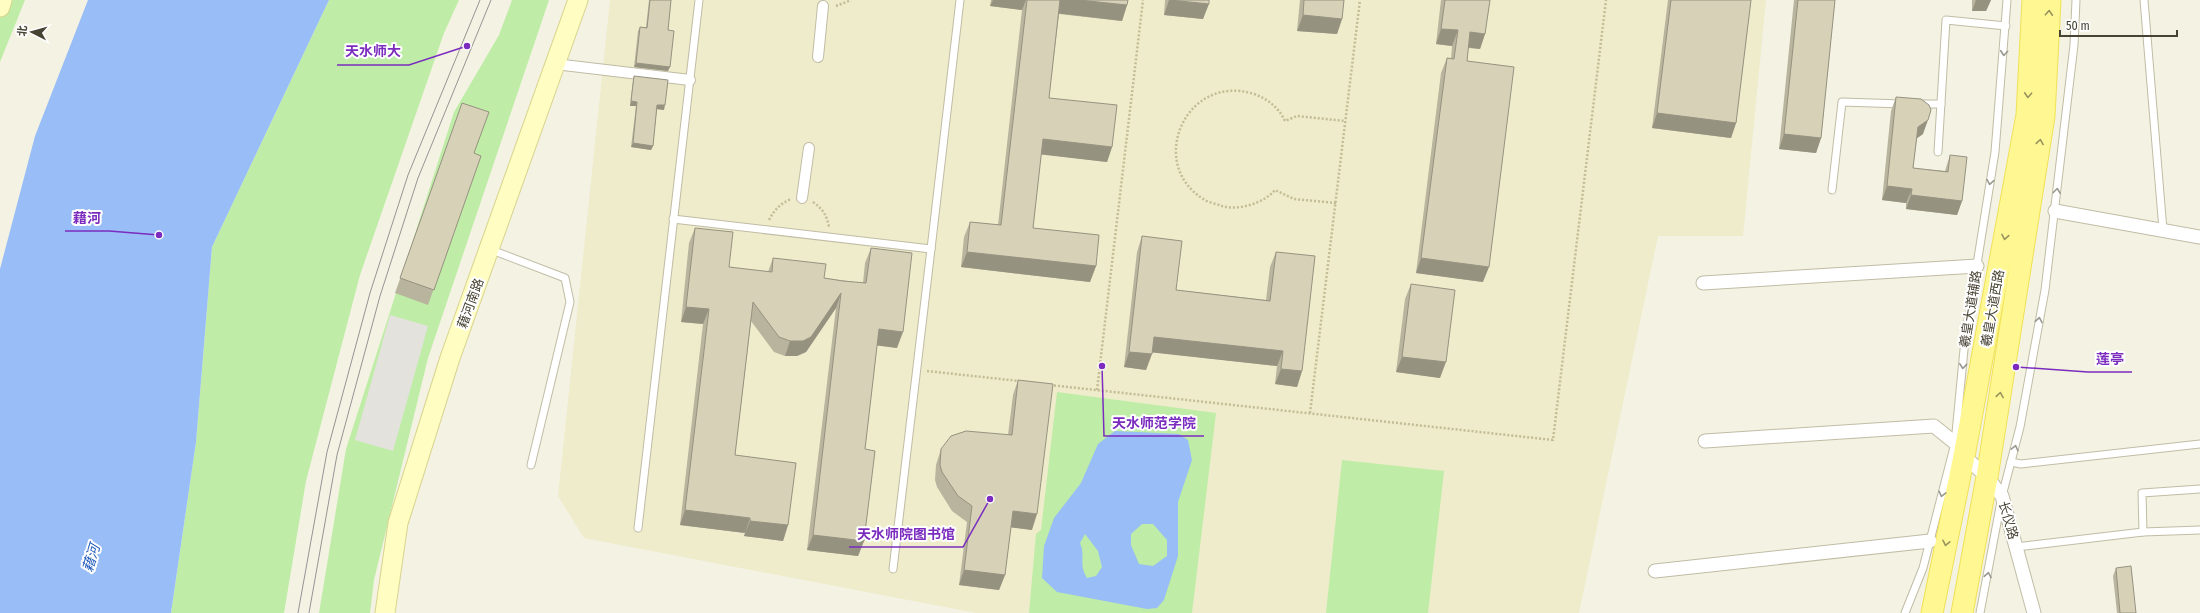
<svg xmlns="http://www.w3.org/2000/svg" width="2200" height="613" font-family="'Fira Sans Condensed','Noto Sans SC',sans-serif">
  <rect width="100%" height="100%" fill="#f4f2e3"/>
  <!-- education -->
  <polygon fill="#eeeccb" points="610,0 1766,0 1743,236 1658,236 1579,613 976,613 584,538 558,496"/>
  <!-- green -->
  <g fill="#bfeda7">
    <polygon points="0,0 25,0 0,62"/>
    <polygon points="329,0 459,0 444,33 360,275 306,481 284,613 171,613 196,442 212,247"/>
    <polygon points="512,0 549,0 428,358 374,580 370,613 319,613 346,449 454,112 499,35"/>
    <polygon points="1057,392 1216,413 1192,613 1029,613 1036,534 1041,530"/>
    <polygon points="1342,460 1444,471 1428,613 1326,613"/>
  </g>
  <!-- parking -->
  <polygon fill="#e3e2dc" points="390,315 428,326 393,451 355,440"/>
  <!-- water -->
  <g fill="#98bdf7" fill-rule="evenodd">
    <polygon points="88,0 329,0 212,247 196,442 171,613 0,613 0,269 35,136"/>
    <path d="M1115 431 1179 434 1188 440 1192 460 1178 502V556L1164 600 1157 608 1147 609 1057 592 1042 578 1044 546 1054 518 1081 483 1098 444ZM1142 524H1153L1167 540V556L1153 566 1139 564 1131 545V534ZM1085 534 1098 551 1102 567 1096 576 1087 578C1078 564 1086 556 1080 543Z"/>
  </g>
  <g fill="none" stroke-linecap="round" stroke-linejoin="round">
    <defs>
      <g id="service">
        <polyline points="2144,0 2163,230"/>
        <polyline points="1919,104 1941,104"/>
        <polyline points="1938,152 1946,20 2006,26"/>
        <polyline points="1832,190 1842,102 1903,104"/>
        <polyline points="673,219 931,249 960,0"/>
        <polyline points="489,249 565,278 570,302 531,465"/>
        <polyline points="2011,462 2021,464 2200,444"/>
        <polyline points="638,528 699,0"/>
        <polyline points="2143,532 2142,493 2200,489"/>
        <polyline points="2016,547 2143,532 2200,530"/>
        <polyline points="893,569 931,249"/>
        <polyline points="1905,613 1923,568 1955,443 1965,339 1995,152 2007,0"/>
        <polyline points="1980,613 2002,496 2020,427 2045,290 2074,45 2076,0"/>
      </g>
      <g id="pedestrian">
        <polyline points="818,57 823,6"/>
        <polyline points="555,64 690,80"/>
        <polyline points="802,198 809,148"/>
      </g>
      <g id="minor">
        <polyline points="2055,211 2200,237"/>
        <polyline points="1703,283 1977,266"/>
        <polyline points="1705,441 1934,426 1955,443 1964,456 1987,477 2002,496 2034,613"/>
        <polyline points="1655,571 1930,541"/>
      </g>
      <g id="secondary">
        <polyline points="0,7 2,0"/>
        <polyline points="385,613 398,523 450,358 578,0"/>
      </g>
      <g id="primary">
        <polyline points="1932,613 1964,456 2027,115 2033,0"/>
        <polyline points="1962,613 1987,477 2044,116 2050,0"/>
      </g>
    </defs>
    <!-- service casing -->
    <use href="#service" stroke="#c0bca5" stroke-width="9"/>
    <!-- pedestrian casing -->
    <use href="#pedestrian" stroke="#c0bca5" stroke-width="12"/>
    <!-- minor casing -->
    <use href="#minor" stroke="#c0bca5" stroke-width="15"/>
    <!-- secondary casing -->
    <use href="#secondary" stroke="#d8d48e" stroke-width="21"/>
    <!-- primary casing -->
    <use href="#primary" stroke="#f0e155" stroke-width="23"/>
    <!-- path -->
    <g stroke="#c3bc95" stroke-width="2.5" stroke-dasharray="2 2" stroke-linecap="butt">
      <polyline points="836,6 851,0"/>
      <path d="M813 202C823 209 827 216 829 227"/>
      <path d="M1336 203 1294 199 1275 190C1264 203 1239 211 1222 206 1217 204 1210 203 1205 200 1145 165 1186 72 1254 94 1268 99 1279 108 1285 121L1297 116 1345 121"/>
      <path d="M769 220C775 209 780 204 791 199"/>
      <polyline points="927,371 1019,381"/>
      <polyline points="1050,385 1553,440 1606,0"/>
      <polyline points="1097,390 1143,0"/>
      <polyline points="1310,413 1360,0"/>
    </g>
    <!-- service -->
    <use href="#service" stroke="#fff" stroke-width="7"/>
    <!-- pedestrian -->
    <use href="#pedestrian" stroke="#fff" stroke-width="10"/>
    <!-- minor -->
    <use href="#minor" stroke="#fff" stroke-width="13"/>
    <!-- secondary -->
    <use href="#secondary" stroke="#fffdc2" stroke-width="19"/>
    <!-- primary -->
    <use href="#primary" stroke="#fff791" stroke-width="21"/>
    <!-- tram -->
    <g stroke="#949494" stroke-width="1">
      <polyline points="298,613 327,452 370,293 408,175 480,0"/>
      <polyline points="309,613 337,455 380,296 418,178 491,0"/>
    </g>
  </g>
  <!-- wall -->
  <g fill="#b8b49d">
    <polygon points="649,0 671,0 668,30 668,71 634,67 638,31 640,27 646,27"/>
    <polygon points="991,0 1128,0 1127,5 1122,21 1059,14 1049,98 1112,147 1107,162 1041,154 1033,228 1096,266 1090,282 961,267 964,237 970,222 998,225 1022,10 990,6"/>
    <polygon points="1165,0 1209,0 1203,19 1164,15"/>
    <polygon points="1300,0 1344,0 1342,19 1337,34 1297,31"/>
    <polygon points="1441,0 1490,0 1485,34 1480,49 1468,48 1467,61 1483,282 1416,273 1441,73 1447,58 1451,59 1452,46 1436,44"/>
    <polygon points="1668,0 1751,0 1736,123 1731,138 1652,128"/>
    <polygon points="1794,0 1835,0 1821,138 1816,153 1779,149"/>
    <polygon points="1972,0 1991,0 1986,11 1972,11"/>
    <polygon points="634,76 664,110 657,109 653,146 651,150 631,147 636,106 630,106 633,80"/>
    <polygon points="1896,97 1923,134 1917,138 1913,168 1945,171 1950,155 1962,201 1957,215 1906,209 1906,203 1882,200 1891,111"/>
    <polygon points="462,103 474,153 481,156 428,305 395,293"/>
    <polygon points="695,228 729,267 768,272 773,258 824,278 863,283 865,263 871,248 897,348 877,345 865,449 864,541 858,556 807,550 836,308 806,352 797,356 785,356 774,352 751,321 735,455 788,525 783,541 744,536 745,533 680,525 703,324 681,322 689,243"/>
    <polygon points="1142,236 1176,290 1266,300 1270,267 1276,252 1302,371 1297,387 1275,384 1277,366 1152,352 1146,370 1124,367 1137,252"/>
    <polygon points="1411,284 1440,378 1396,372 1405,299"/>
    <polygon points="1018,380 1032,530 1011,527 1005,575 999,590 959,585 967,522 952,511 937,487 935,480 936,465 941,449 1008,435 1013,395"/>
    <polygon points="2116,568 2136,613 2117,613 2113,576"/>
  </g>
  <!-- shaded-wall -->
  <g fill="#969280">
    <polygon points="993,0 1026,0 1022,10 990,6"/>
    <polygon points="1060,0 1079,0 1127,5 1122,21 1055,13"/>
    <polygon points="1169,0 1209,4 1203,19 1164,15"/>
    <polygon points="1976,0 1991,0 1986,11 1972,11"/>
    <polygon points="1303,15 1342,19 1337,34 1297,31"/>
    <polygon points="1441,29 1458,30 1452,46 1436,44"/>
    <polygon points="1470,32 1485,34 1480,49 1465,47"/>
    <polygon points="636,63 670,67 668,71 634,67"/>
    <polygon points="631,101 637,102 636,106 630,106"/>
    <polygon points="657,105 665,105 664,110 656,109"/>
    <polygon points="1657,113 1736,123 1731,138 1652,128"/>
    <polygon points="1928,120 1923,134 1913,141 1918,127"/>
    <polygon points="1784,134 1821,138 1816,153 1779,149"/>
    <polygon points="1043,139 1112,147 1107,162 1037,154"/>
    <polygon points="633,143 653,146 651,150 631,147"/>
    <polygon points="1887,186 1912,189 1906,203 1882,200"/>
    <polygon points="1911,195 1962,201 1957,215 1906,209"/>
    <polygon points="967,252 1096,266 1090,282 961,267"/>
    <polygon points="1421,258 1489,267 1483,282 1416,273"/>
    <polygon points="841,293 836,308 806,352 797,356 785,356 790,341"/>
    <polygon points="686,307 709,309 703,324 681,322"/>
    <polygon points="879,329 903,332 897,348 873,345"/>
    <polygon points="1154,337 1283,351 1277,366 1148,352"/>
    <polygon points="1129,352 1152,354 1146,370 1124,367"/>
    <polygon points="1402,357 1446,362 1440,378 1396,372"/>
    <polygon points="1281,369 1302,371 1297,387 1275,384"/>
    <polygon points="685,510 750,518 745,533 680,525"/>
    <polygon points="1013,511 1037,514 1032,530 1007,527"/>
    <polygon points="750,521 788,525 783,541 744,536"/>
    <polygon points="813,535 864,541 858,556 807,550"/>
    <polygon points="964,570 1005,575 999,590 959,585"/>
  </g>
  <!-- building -->
  <g fill="#d6d1b7" stroke="#969280">
    <polygon points="650,0 671,0 668,30 674,31 670,67 636,63 640,27 647,28"/>
    <polygon points="1027,0 1060,0 1049,98 1117,105 1112,147 1043,139 1033,228 1099,235 1096,266 967,252 970,222 1001,225"/>
    <polygon points="1079,0 1128,0 1127,5"/>
    <polygon points="1170,0 1209,0 1209,4"/>
    <polygon points="1304,0 1344,0 1342,19 1303,15"/>
    <polygon points="1445,0 1490,0 1485,34 1470,32 1467,61 1514,67 1489,267 1421,258 1447,58 1454,59 1458,30 1441,29"/>
    <polygon points="1671,0 1751,0 1736,123 1657,113"/>
    <polygon points="1798,0 1835,0 1821,138 1784,134"/>
    <polygon points="634,76 668,80 665,105 657,105 653,146 633,143 637,102 631,101"/>
    <polygon points="1896,97 1921,99 1929,105 1931,110 1928,120 1918,127 1913,168 1948,172 1950,155 1967,157 1962,201 1911,195 1912,189 1887,186"/>
    <polygon points="462,103 489,112 474,153 481,156 434,290 400,278"/>
    <polygon points="695,228 733,232 729,267 772,272 773,258 826,264 824,278 843,281 866,283 871,248 912,253 903,332 879,329 865,449 875,451 864,541 813,535 841,293 811,337 803,341 790,341 779,337 753,302 735,455 796,463 788,525 750,521 750,518 685,510 709,309 686,307"/>
    <polygon points="1142,236 1182,241 1176,290 1270,301 1276,252 1315,256 1302,371 1281,369 1283,351 1154,337 1152,354 1129,352"/>
    <polygon points="1411,284 1455,290 1446,362 1402,357"/>
    <polygon points="1018,380 1053,384 1037,514 1013,511 1005,575 964,570 972,506 958,496 942,472 940,465 941,449 951,436 966,431 1012,435"/>
    <polygon points="2131,566 2136,613 2120,613 2116,568"/>
  </g>
  <!-- one-way arrows -->
  <defs><path id="oneway-chevron" d="M-2-3.5L2.5 0L-2 3.5" fill="none" stroke-width="1.6" stroke-linecap="round" stroke-linejoin="round"/></defs>
  <g stroke="#99945d">
    <use href="#oneway-chevron" transform="translate(2049 13) rotate(-87)"/>
    <use href="#oneway-chevron" transform="translate(2028 95) rotate(93)"/>
    <use href="#oneway-chevron" transform="translate(2040 142) rotate(-81)"/>
    <use href="#oneway-chevron" transform="translate(2005 237) rotate(100)"/>
    <use href="#oneway-chevron" transform="translate(2000 395) rotate(-81)"/>
    <use href="#oneway-chevron" transform="translate(1946 543) rotate(102)"/>
  </g>
  <g stroke="#99988f">
    <use href="#oneway-chevron" transform="translate(2004 53) rotate(95)"/>
    <use href="#oneway-chevron" transform="translate(1990 182) rotate(99)"/>
    <use href="#oneway-chevron" transform="translate(2057 191) rotate(-83)"/>
    <use href="#oneway-chevron" transform="translate(2039 320) rotate(-80)"/>
    <use href="#oneway-chevron" transform="translate(1963 366) rotate(96)"/>
    <use href="#oneway-chevron" transform="translate(2015 448) rotate(-76)"/>
    <use href="#oneway-chevron" transform="translate(1942 494) rotate(104)"/>
    <use href="#oneway-chevron" transform="translate(1988 575) rotate(-79)"/>
  </g>
  <g text-anchor="middle" stroke-width="4" stroke-linejoin="round" paint-order="stroke">
    <!-- street labels -->
    <g font-size="13" fill="#464333" stroke="#fff">
      <text transform="translate(470 303) rotate(-70)" y="5">藉河南路</text>
      <text transform="translate(1992 308) rotate(-80)" y="5">羲皇大道西路</text>
      <text transform="translate(1970 309) rotate(-81)" y="5">羲皇大道辅路</text>
      <text transform="translate(2009 520) rotate(74)" y="5">长仪路</text>
    </g>
    <!-- water labels -->
    <g font-size="14" font-style="italic" fill="#215bbc" stroke="#fff">
      <text transform="translate(91 558) rotate(-73)" y="5">藉河</text>
    </g>
  </g>
  <!-- callouts -->
  <path fill="none" stroke="#7b2cbf" stroke-width="1.5" d="M467 46L409 65H337M159 235L109 231H65M2016 367L2088 372H2132M1102 366L1104 436H1204M990 499L963 547H849"/>
  <g fill="#7b2cbf" stroke="#fff" stroke-width="1.5">
    <circle cx="467" cy="46" r="4"/>
    <circle cx="159" cy="235" r="4"/>
    <circle cx="2016" cy="367" r="4"/>
    <circle cx="1102" cy="366" r="4"/>
    <circle cx="990" cy="499" r="4"/>
  </g>
  <g font-size="14" text-anchor="middle" font-weight="bold" fill="#7b2cbf" stroke="#fff" stroke-width="4" stroke-linejoin="round" paint-order="stroke">
    <text x="373" y="56">天水师大</text>
    <text x="87" y="223">藉河</text>
    <text x="2110" y="364">莲亭</text>
    <text x="1154" y="428">天水师范学院</text>
    <text x="906" y="539">天水师院图书馆</text>
  </g>
  <!-- north arrow -->
  <g transform="translate(32 32) rotate(276)" stroke="#ffffff" stroke-width="3" paint-order="stroke">
  <path d="M0-3L7 15L0 10L-7 15Z" fill="#464333"/>
  <text y="-6" font-size="11" font-weight="bold" text-anchor="middle" fill="#464333">北</text>
  </g>
  <!-- scale -->
  <path d="M2060 30v6h117v-6" fill="none" stroke="#464333" stroke-width="2"/>
  <text x="2066" y="30" font-size="12" fill="#464333" stroke="#ffffff" stroke-width="3" paint-order="stroke">50 m</text>
</svg>
